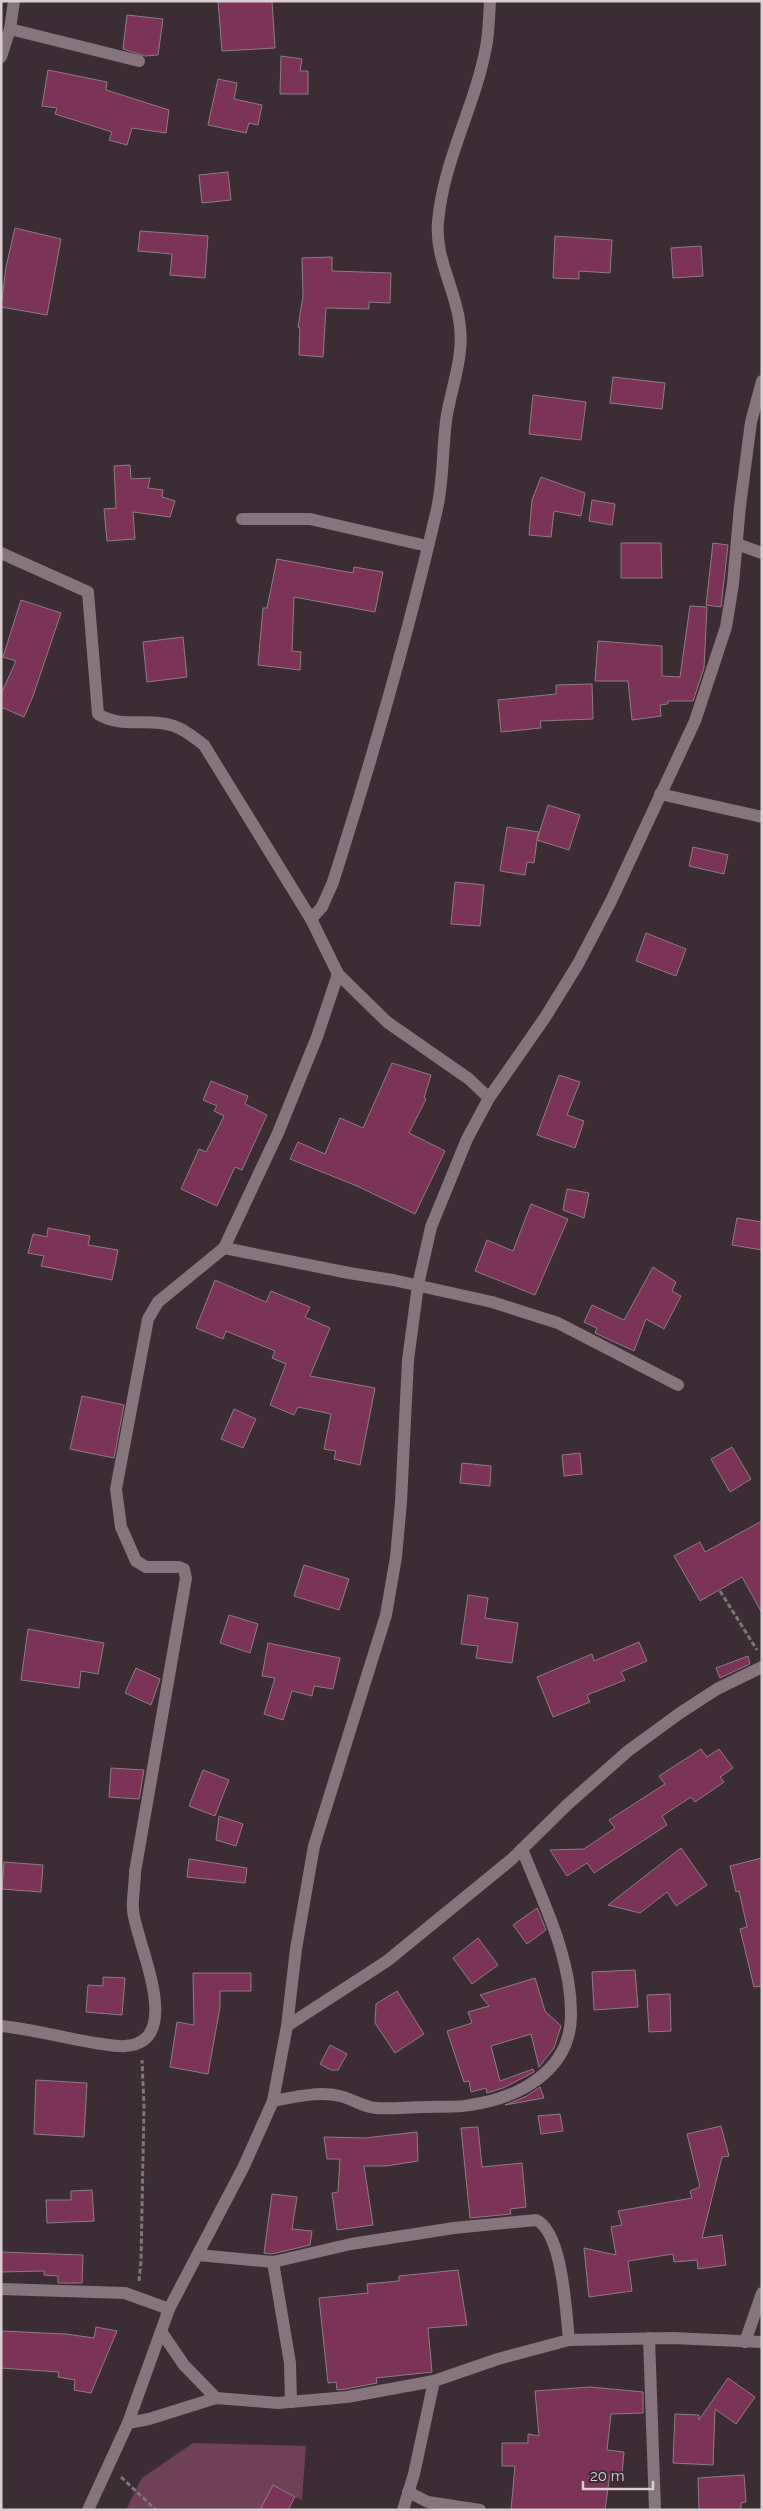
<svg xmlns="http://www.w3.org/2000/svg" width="763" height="2511" font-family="Raleway,sans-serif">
  <rect width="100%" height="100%" fill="#3b2d33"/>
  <!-- green -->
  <polygon fill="#6e4156" points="193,2443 306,2446 302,2500 295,2497 260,2510 126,2510 142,2478"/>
  <!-- building -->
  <g fill="#7b3357" stroke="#8e7c84">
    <polygon points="218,1 272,1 275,48 222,51"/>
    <polygon points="127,15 163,19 158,55 145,56 123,49"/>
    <polygon points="281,56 302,59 300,71 308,71 308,94 280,94"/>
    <polygon points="48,70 107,82 106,90 169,110 166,133 132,128 127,145 109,140 112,132 55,114 57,108 42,106"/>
    <polygon points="218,79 237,83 234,99 262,105 258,125 249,123 246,133 208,125"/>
    <polygon points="228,172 231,200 202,203 199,175"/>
    <polygon points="15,228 61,239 47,315 1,307 6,267"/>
    <polygon points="140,231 208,236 205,278 170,275 172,254 138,251"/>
    <polygon points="555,236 612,240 610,273 579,271 579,279 553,278"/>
    <polygon points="701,246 703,276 673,278 671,248"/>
    <polygon points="332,257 332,271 391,273 390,303 369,302 369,309 326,308 323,357 299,355 300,328 298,327 303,296 302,258"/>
    <polygon points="613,377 665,383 662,409 610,403"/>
    <polygon points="533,395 586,402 581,440 529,434"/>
    <polygon points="130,465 131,479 150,478 148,488 163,490 162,497 175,501 170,517 133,512 135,539 107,541 104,509 116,508 114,466"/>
    <polygon points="541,477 585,493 581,516 554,511 551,537 529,535 532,500"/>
    <polygon points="592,500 615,504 612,525 589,521"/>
    <polygon points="621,543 661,543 662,578 621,578"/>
    <polygon points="713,543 728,545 721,607 706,605"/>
    <polygon points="277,559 353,573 354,567 383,572 375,612 294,597 292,651 301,652 300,670 258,665 263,608 267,608"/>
    <polygon points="21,600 61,613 33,696 24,717 1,707 1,694 16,661 3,657"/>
    <polygon points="690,606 707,607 704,668 693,701 668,701 668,704 660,705 661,716 632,720 628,681 595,681 598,641 662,646 662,676 680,677"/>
    <polygon points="183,637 187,677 147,682 143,642"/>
    <polygon points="592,684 593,719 540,721 541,728 501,732 498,700 556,694 556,685"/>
    <polygon points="548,805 580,815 569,850 537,840 534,863 527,862 525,875 500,871 507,827 539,832 537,840"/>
    <polygon points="693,847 728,855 724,874 689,866"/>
    <polygon points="455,882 484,885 480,926 451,924"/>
    <polygon points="646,933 686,949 676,976 636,961"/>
    <polygon points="392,1063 431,1075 424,1098 426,1099 409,1133 445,1151 415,1214 357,1186 290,1159 298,1142 325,1154 340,1118 363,1128"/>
    <polygon points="559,1075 580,1082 567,1115 584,1121 575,1148 537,1135"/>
    <polygon points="211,1081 248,1096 245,1104 267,1115 242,1170 235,1167 217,1206 181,1189 199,1149 206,1152 224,1116 214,1111 217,1106 203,1100"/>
    <polygon points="567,1189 589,1193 584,1218 563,1210"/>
    <polygon points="531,1204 568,1219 535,1295 475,1271 487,1240 513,1251"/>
    <polygon points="737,1218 762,1222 762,1250 732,1245"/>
    <polygon points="48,1228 90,1236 88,1245 118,1250 112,1280 41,1266 44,1256 28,1253 33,1234 47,1237"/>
    <polygon points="653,1267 676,1282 672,1291 681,1296 664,1329 646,1319 634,1351 595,1333 597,1328 584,1322 592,1305 624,1320"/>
    <polygon points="215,1280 266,1302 271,1291 310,1307 305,1317 330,1328 310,1376 375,1388 360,1465 334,1459 336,1451 324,1449 331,1414 298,1407 294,1415 270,1405 286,1364 272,1358 275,1351 226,1331 223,1339 196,1328"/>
    <polygon points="82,1396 124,1405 114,1458 70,1449"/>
    <polygon points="234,1409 256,1419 243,1448 221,1439"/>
    <polygon points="732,1447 751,1479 730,1492 711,1459"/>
    <polygon points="580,1453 582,1474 564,1476 562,1455"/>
    <polygon points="462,1463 491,1466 490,1486 460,1483"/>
    <polygon points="762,1521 762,1613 742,1577 700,1601 674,1556 700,1542 705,1552"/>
    <polygon points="304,1565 349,1579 339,1610 294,1596"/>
    <polygon points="468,1595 488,1598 485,1618 518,1623 512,1663 476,1658 478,1646 461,1644"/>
    <polygon points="229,1615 258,1624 250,1653 220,1643"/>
    <polygon points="28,1629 104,1643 98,1674 81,1671 79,1688 21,1680"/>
    <polygon points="639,1642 647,1661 621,1672 625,1680 587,1695 590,1702 553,1717 537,1677 592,1654 594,1661"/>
    <polygon points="268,1643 340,1658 333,1689 314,1686 312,1696 292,1691 283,1720 264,1714 275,1678 262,1676"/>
    <polygon points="748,1656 750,1664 720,1678 716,1668"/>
    <polygon points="136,1668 160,1679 151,1705 125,1693"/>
    <polygon points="701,1749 707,1757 719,1749 733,1768 720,1777 724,1782 695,1802 691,1797 662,1816 667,1825 594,1873 587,1863 567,1876 550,1850 584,1849 615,1828 609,1820 665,1784 659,1776"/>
    <polygon points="111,1768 144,1770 139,1799 109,1797"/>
    <polygon points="203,1770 229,1780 215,1816 189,1806"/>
    <polygon points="219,1816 243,1824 236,1846 216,1840"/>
    <polygon points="681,1848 707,1885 676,1906 667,1892 640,1913 608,1905"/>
    <polygon points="762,1858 762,1986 754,1987 740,1929 747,1927 739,1891 736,1892 730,1866"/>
    <polygon points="189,1859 247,1868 245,1883 187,1877"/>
    <polygon points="4,1862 43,1865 41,1892 2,1889"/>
    <polygon points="537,1908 546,1930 527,1944 513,1925"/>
    <polygon points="478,1938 498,1965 472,1984 453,1958"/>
    <polygon points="635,1970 638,2007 594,2010 592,1972"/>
    <polygon points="193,1973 251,1973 251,1991 220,1991 220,2007 208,2074 170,2067 177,2022 194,2025"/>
    <polygon points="103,1977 125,1978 122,2015 86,2012 88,1985 103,1986"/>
    <polygon points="535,1978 545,2011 561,2026 554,2048 539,2067 531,2034 491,2046 500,2081 533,2069 534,2072 503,2088 487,2093 486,2088 471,2092 469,2081 464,2082 447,2031 472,2023 468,2012 489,2006 480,1995"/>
    <polygon points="397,1991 424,2034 395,2053 375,2023 376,2004"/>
    <polygon points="670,1994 671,2031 649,2032 647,1995"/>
    <polygon points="330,2045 347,2054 338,2070 331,2070 320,2064"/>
    <polygon points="36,2080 87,2083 84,2137 34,2134"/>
    <polygon points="540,2087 544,2098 505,2105 527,2096"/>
    <polygon points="560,2114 563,2131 541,2134 538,2116"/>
    <polygon points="721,2126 729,2156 722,2157 702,2238 722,2235 726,2265 698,2269 697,2260 674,2262 673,2254 628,2261 632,2291 589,2297 584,2248 616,2255 611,2227 622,2225 618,2211 692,2198 690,2191 700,2187 687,2134"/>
    <polygon points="478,2127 482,2167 522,2163 526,2207 510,2209 511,2214 470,2218 461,2128"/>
    <polygon points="417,2132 418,2161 386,2166 364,2166 373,2225 337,2230 332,2193 338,2192 340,2159 327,2159 324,2137 365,2138"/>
    <polygon points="92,2190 94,2221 47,2223 46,2200 71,2200 71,2191"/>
    <polygon points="272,2194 297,2197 292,2229 312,2231 310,2245 272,2254 264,2253"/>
    <polygon points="1,2252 83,2255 82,2283 58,2283 58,2276 44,2275 44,2271 1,2272"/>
    <polygon points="458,2270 467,2325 428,2328 432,2372 376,2378 377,2383 346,2389 337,2390 336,2382 328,2383 319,2298 368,2293 367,2284 399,2281 399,2276"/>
    <polygon points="96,2327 117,2331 91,2393 74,2390 75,2380 58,2377 59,2372 1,2368 1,2331 66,2334 94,2338"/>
    <polygon points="728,2378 755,2397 736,2424 715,2409 713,2465 673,2463 675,2414 699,2415 699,2420"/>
    <polygon points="590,2387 643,2392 643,2413 611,2414 607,2450 624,2452 622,2474 610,2473 605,2510 511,2510 515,2466 502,2466 502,2443 528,2443 528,2434 539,2436 535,2391"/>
    <polygon points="744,2475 746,2502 741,2503 741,2510 699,2510 698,2478"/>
    <polygon points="273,2485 295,2497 288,2510 260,2510"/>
  </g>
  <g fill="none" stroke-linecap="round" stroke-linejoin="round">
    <!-- path -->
    <g stroke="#807479" stroke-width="3" stroke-dasharray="5 2.5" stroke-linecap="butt">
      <polyline points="720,1591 757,1650"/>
      <polyline points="139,2281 141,2261 144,2106 142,2060"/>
      <polyline points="121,2477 156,2510"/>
    </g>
    <!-- minor -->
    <g stroke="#86757c" stroke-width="12">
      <polyline points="10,29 139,61"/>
      <polyline points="1,57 10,29 14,1"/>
      <polyline points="242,519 310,519 427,546"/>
      <polyline points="737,544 762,553"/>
      <path d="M1 553 88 592 98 714C121 729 149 717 174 726 186 730 194 738 204 745L311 919 338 974 387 1022 469 1079 489 1098"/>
      <polyline points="660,794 762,817"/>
      <path d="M311 919 322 907 333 882C372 759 408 635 437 509 444 478 442 445 447 414 451 393 458 372 460 351 466 302 434 266 438 222 443 161 475 107 486 47 489 32 489 16 490 1"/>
      <polyline points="224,1248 349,1273 393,1280 492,1302 558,1323 678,1385"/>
      <path d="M1 2026C32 2029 63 2038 95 2043 104 2044 115 2047 125 2046 187 2042 135 1941 133 1910 132 1898 135 1885 135 1872L186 1578 184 1569 179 1567H146L136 1561 121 1527 116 1489 148 1319 158 1302 224 1248 278 1133 317 1037 338 974"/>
      <polyline points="287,2026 387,1961 512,1859 568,1804 628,1751 680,1713 717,1689 762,1667"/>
      <path d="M273 2101C295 2097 318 2091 340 2096 353 2099 363 2107 376 2108 392 2109 409 2107 425 2107 440 2106 456 2108 470 2105 519 2098 570 2071 571 2016 572 1958 543 1902 522 1849"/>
      <path d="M198 2255 273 2262 351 2244 454 2228 536 2220C563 2232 566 2313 569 2340"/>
      <polyline points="273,2262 290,2363 291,2402"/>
      <polyline points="1,2289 125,2293 169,2309"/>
      <polyline points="162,2333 184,2365 216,2398"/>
      <polyline points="649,2338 655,2510"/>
      <polyline points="745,2342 762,2293"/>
      <polyline points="128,2423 149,2419 216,2398 278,2403 347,2397 434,2381 498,2359 569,2340 672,2338 762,2342"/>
      <polyline points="408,2492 428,2502 480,2510"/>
      <polyline points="88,2510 128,2423 169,2309 244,2166 273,2101 287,2026 296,1949 314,1846 386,1615 396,1557 401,1502 408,1360 418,1285 431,1227 467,1139 489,1098 546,1016 578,964 611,901 695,721 726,627 733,584 740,506 751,422 762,381"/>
      <polyline points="403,2510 414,2474 434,2381"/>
    </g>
  </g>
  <!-- border -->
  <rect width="763" height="2511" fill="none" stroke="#d9cfd3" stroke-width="5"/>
  <!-- scale -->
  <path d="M583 2481v8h70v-8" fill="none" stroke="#d9cfd3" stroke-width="2.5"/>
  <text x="590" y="2481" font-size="15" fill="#d9cfd3" stroke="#3b2d33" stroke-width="4" paint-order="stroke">20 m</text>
</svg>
